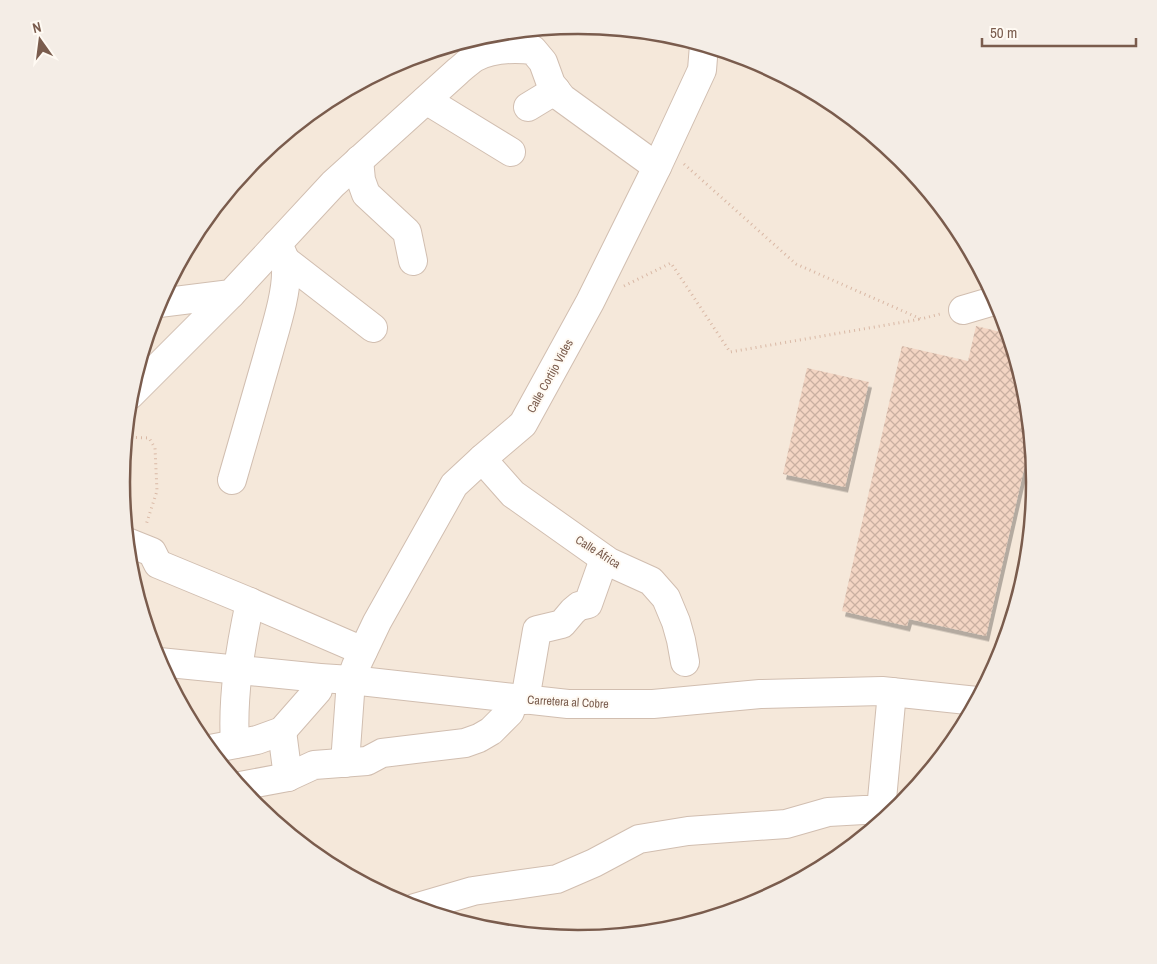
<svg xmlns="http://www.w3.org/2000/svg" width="1157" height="964" font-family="'Archivo Narrow',sans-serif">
  <defs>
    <pattern id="building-cross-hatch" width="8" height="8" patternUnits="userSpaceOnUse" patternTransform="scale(1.25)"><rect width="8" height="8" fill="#f3d5c3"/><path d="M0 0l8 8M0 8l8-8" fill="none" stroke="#cab0a1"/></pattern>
    <filter id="shadow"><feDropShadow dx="3" dy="5.5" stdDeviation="0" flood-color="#0004"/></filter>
  </defs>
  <rect width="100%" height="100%" fill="#fdf6ec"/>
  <!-- residential -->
  <circle fill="#f5e8da" cx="578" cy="482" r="456"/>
  <!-- building -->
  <g fill="url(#building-cross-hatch)" filter="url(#shadow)">
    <polygon points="976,326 1009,334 1027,393 1031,438 986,636 909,619 907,626 842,611 902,346 968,361"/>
    <polygon points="807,368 869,382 845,487 783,474"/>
  </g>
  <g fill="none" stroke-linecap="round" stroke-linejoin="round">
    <defs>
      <g id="minor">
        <polyline points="426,100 511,152"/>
        <polyline points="528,107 556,90"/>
        <polyline points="359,160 361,180 366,194 407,232 413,261"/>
        <polyline points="285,260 373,328"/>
        <path d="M159 303 231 294 333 184 458 71C463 67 468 62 474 58 492 48 514 48 533 50L543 62 551 84 562 98 657 167"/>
        <polyline points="963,310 997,300"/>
        <polyline points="130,395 231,294"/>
        <polyline points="482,459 513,494 609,562 651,581 666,598 676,622 681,640 685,662"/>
        <path d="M232 480C244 438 256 396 268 355 275 329 287 294 286 269 286 259 282 252 277 244"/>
        <polyline points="127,542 152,552 158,564 245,600 363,651"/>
        <polyline points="159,662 320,678 351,680 568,704 653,704 760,694 882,691 977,701"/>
        <polyline points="525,700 537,630 562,624 573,611 579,606 588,604 604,559"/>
        <polyline points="282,731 288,777"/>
        <path d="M235 744C232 697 240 649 250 602"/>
        <polyline points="210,749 257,740 282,731 318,690 320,678"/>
        <polyline points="345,763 351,680 356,666 377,622 454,485 482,459 523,424 590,302 657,167 702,70 704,45"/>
        <polyline points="240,786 288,777 314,765 367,761 382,753 465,743 479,738 491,731 510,712 514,698"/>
        <polyline points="881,810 892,692"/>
        <polyline points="415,908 473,891 557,879 594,863 639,839 688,831 786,824 828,812 864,810 896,810"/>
      </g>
    </defs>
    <!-- minor casing -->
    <use href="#minor" stroke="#d1beb0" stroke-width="30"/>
    <!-- path -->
    <g stroke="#d9b8a5" stroke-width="3" stroke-dasharray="1 4" stroke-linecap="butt">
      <polyline points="684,164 796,264 921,319 940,314"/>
      <polyline points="624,286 671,263 730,352 921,319"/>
      <polyline points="126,437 149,438 155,448 157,491 146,525"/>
    </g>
    <!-- minor -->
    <use href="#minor" stroke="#fff" stroke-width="28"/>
  </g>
  <g text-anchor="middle" stroke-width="4" stroke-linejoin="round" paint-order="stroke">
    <!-- street labels -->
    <g font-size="12" fill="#7a5c4d" stroke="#fffaf3">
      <text transform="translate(550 376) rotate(-61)" y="4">Calle Cortijo Vides</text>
      <text transform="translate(598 552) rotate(32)" y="4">Calle África</text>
      <text transform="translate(568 702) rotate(3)" y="4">Carretera al Cobre</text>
    </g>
  </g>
  <!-- crop -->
  <path d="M0 0H1157V964H0ZM130 482a448 448 0 1 1 896 0a448 448 0 1 1-896 0Z" fill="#f4ede6" fill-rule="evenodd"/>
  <path fill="none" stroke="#7a5c4d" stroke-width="2.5" d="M130 482a448 448 0 1 1 896 0a448 448 0 1 1-896 0Z"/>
  <!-- north arrow -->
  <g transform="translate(40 40) rotate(346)" stroke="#fffaf3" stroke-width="4" paint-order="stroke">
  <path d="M0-4L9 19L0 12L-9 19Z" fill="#7a5c4d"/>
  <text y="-8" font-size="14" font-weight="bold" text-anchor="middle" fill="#7a5c4d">N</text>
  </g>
  <!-- scale -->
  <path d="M982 38v8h154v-8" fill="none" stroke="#7a5c4d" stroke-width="2.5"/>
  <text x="990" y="38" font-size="15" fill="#7a5c4d" stroke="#fffaf3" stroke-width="4" paint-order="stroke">50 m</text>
</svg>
